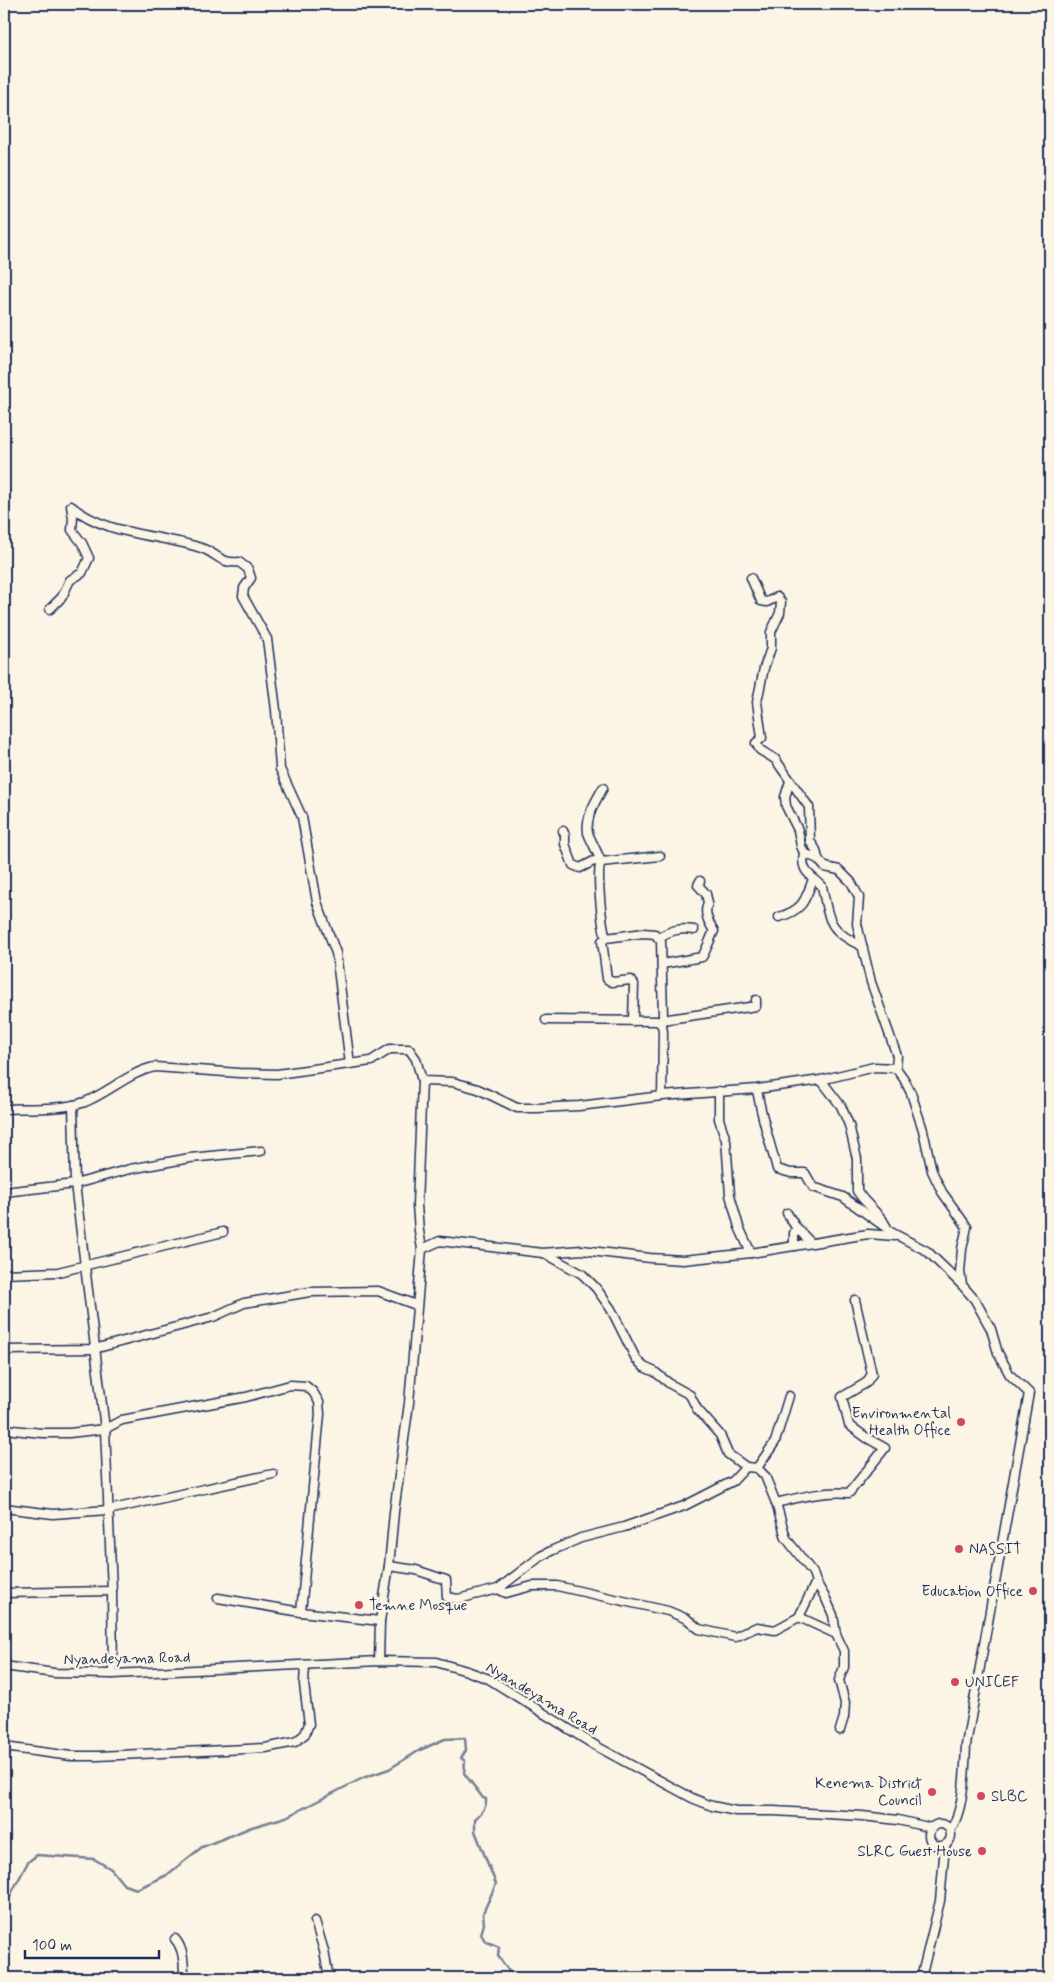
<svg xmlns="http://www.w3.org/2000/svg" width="1054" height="1982" font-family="Mynerve,sans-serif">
  <rect width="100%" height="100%" fill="#fcf5e5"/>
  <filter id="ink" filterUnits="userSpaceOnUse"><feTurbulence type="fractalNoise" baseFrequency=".02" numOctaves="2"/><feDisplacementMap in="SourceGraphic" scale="10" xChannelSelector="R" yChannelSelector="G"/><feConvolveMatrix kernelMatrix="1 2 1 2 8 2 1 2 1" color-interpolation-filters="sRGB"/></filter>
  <g filter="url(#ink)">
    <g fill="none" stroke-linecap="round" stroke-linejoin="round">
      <!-- stream -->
      <g stroke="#767f94" stroke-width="2.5">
        <path d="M4 1907 28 1862 37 1855 94 1859 111 1869 124 1885 137 1889 167 1875 202 1847 252 1827 286 1817 363 1778 389 1769 420 1750 445 1739 465 1738 466 1750 461 1758 465 1761 464 1773 483 1798 486 1799C487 1808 481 1813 475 1819V1831L496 1884 483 1913 484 1924 481 1934 485 1941 499 1947 498 1956 511 1974 522 1978"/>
        <polyline points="569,1978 615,1976"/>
      </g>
      <defs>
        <g id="street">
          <path d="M751 578 761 601 767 602 777 597 781 602 780 613 771 632V648L764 668 757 702 762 738 756 743 760 750 775 759 809 807 810 841 816 850 818 859 825 867 839 870 851 882 859 897 857 924 871 982 897 1056 896 1068 904 1079 911 1093 923 1130 932 1171 942 1192 967 1227 962 1249 960 1272 962 1285 975 1300 991 1329 998 1353 1010 1375 1029 1393 966 1745C965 1768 964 1812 950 1830"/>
          <path d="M50 609 62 597 70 580 82 573 89 558 82 543 72 530 73 518 71 506C107 536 159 534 201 548 217 553 220 564 239 562L248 569 251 578 244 588 243 596 267 639 276 710 280 769 302 817 317 902 336 953 350 1064"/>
          <polyline points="790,781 785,797 786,806 798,830 801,846 804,853 818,859"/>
          <path d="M563 831 565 835V844L573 865 580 868 594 861 601 862C598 853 591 841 588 833 585 818 596 800 603 788"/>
          <path d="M804 853C800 872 811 875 822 886 829 920 828 931 862 946"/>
          <path d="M779 917C803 910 805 901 813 879"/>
          <path d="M606 938C602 926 596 872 601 862L660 856"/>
          <path d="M658 938C671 930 679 928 694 930"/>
          <path d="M662 964 702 957C706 951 710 939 714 931 709 923 703 913 708 903L706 894 698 885 700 881"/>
          <polyline points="546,1020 657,1021 662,1025 663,1032 662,1096"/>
          <polyline points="662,1020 756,1006 756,1000"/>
          <polyline points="633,1021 634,984 631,980 612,982 607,979 602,941 606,938 644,933 655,934 661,941 663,1016 662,1025"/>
          <polyline points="821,1080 841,1106 849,1125 857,1159 857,1191 863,1199 882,1219 889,1231 927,1251 962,1285"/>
          <polyline points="422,1081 453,1082 478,1089 517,1108 537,1108 579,1106 662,1096 757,1089 821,1080 874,1067 896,1068"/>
          <path d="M757 1089C761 1117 770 1142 777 1169L791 1173H805L813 1187 843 1197 885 1227"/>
          <polyline points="73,1105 75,1184 105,1429 112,1591 113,1674"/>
          <path d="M4 1109C29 1108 62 1110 85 1102 110 1092 129 1072 155 1067L239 1073 277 1074 371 1061 390 1049H409L416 1059 422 1081 417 1205 419 1231 422 1249 409 1403 394 1512 389 1566 380 1621 379 1661"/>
          <polyline points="4,1192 75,1184 130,1169 190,1158 261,1151"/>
          <polyline points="787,1213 795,1226 811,1243"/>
          <polyline points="794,1246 794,1233 797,1228"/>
          <polyline points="422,1249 440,1241 543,1253 582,1250 650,1258 683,1260 751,1253 739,1227 730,1195 726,1140 719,1119 719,1091"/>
          <polyline points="544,1253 582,1274 596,1288 611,1309 636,1359 644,1367 655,1372 670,1384 690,1395 697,1409 720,1435 728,1454 746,1467"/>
          <polyline points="751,1253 868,1234 895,1236"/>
          <polyline points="4,1274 58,1272 223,1232"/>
          <polyline points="4,1350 94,1349 213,1317 244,1303 310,1292 378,1291 416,1305"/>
          <polyline points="4,1429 42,1433 69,1433 105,1429 122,1420 246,1397 290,1385 306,1386 313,1392 319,1402 320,1414 301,1612"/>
          <path d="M757 1468 765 1476 776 1503C801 1497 823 1491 849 1493L885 1448 867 1438 849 1425 842 1397 866 1383 872 1374 855 1300"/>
          <polyline points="776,1503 786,1538 813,1573 816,1582 826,1599 833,1615 836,1634 844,1651 844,1667 839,1680 845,1703 844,1717 840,1730"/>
          <polyline points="4,1508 53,1514 108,1510 273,1474"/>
          <polyline points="389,1566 416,1570 446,1580 447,1597 458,1599 498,1589 541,1556 553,1550 581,1538 624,1527 684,1506 733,1481 746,1467 757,1468 775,1442 789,1396"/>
          <polyline points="816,1582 799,1617 836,1634"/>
          <polyline points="498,1589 506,1593 532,1586 557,1586 668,1611 687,1619 699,1629 735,1637 757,1627 775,1630 799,1617"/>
          <polyline points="4,1593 112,1591"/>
          <polyline points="218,1598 301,1612 380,1621"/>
          <polyline points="4,1666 54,1673 113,1674 379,1661 436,1662 467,1671 489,1679 596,1746 692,1798 712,1806 736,1811 774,1811 862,1816 898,1820 932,1828"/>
          <polyline points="4,1747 71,1756 98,1756 265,1748 295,1742 305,1734 309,1724 304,1684 305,1665"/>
          <circle cx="940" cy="1835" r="11"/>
          <polyline points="315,1921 324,1951 329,1978"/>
          <path d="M175 1939C184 1949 184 1965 184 1978"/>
          <polyline points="921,1978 940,1901 945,1845"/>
        </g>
      </defs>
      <!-- street casing -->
      <use href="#street" stroke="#1b2f5e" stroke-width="11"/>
      <!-- street -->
      <use href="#street" stroke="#fcf5e5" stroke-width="8"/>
    </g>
  </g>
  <!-- markers -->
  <g fill="#d1495b" stroke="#fcf5e5" stroke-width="2">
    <circle cx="961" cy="1422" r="5"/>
    <circle cx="959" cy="1549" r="5"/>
    <circle cx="1033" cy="1591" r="5"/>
    <circle cx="359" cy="1605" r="5"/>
    <circle cx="955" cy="1682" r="5"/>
    <circle cx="932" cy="1792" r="5"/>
    <circle cx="981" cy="1796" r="5"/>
    <circle cx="982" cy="1851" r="5"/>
  </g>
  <g text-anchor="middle" stroke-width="4.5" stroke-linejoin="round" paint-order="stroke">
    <!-- poi labels -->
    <g font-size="15" fill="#1b2f5e" stroke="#fcf5e5" text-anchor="end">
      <text x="951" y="1418">Environmental<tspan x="951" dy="17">Health Office</tspan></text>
      <text x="969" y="1554" text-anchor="start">NASSIT</text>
      <text x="1023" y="1596">Education Office</text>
      <text x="369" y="1610" text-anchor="start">Temne Mosque</text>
      <text x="965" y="1687" text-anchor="start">UNICEF</text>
      <text x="922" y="1788">Kenema District<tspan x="922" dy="17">Council</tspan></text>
      <text x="991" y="1801" text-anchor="start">SLBC</text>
      <text x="972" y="1856">SLRC Guest House</text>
    </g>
    <!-- street labels -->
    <g font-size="15" fill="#1b2f5e" stroke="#fcf5e5">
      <text transform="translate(127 1658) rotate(-1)" y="5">Nyandeyama Road</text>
      <text transform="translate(542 1698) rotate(31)" y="5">Nyandeyama Road</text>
    </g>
  </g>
  <!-- margin -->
  <rect width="1054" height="1982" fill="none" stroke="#fcf5e5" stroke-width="20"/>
  <rect x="10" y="10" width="1034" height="1962" fill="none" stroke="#1b2f5e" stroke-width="2" filter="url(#ink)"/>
  <!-- scale -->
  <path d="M25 1950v8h134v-8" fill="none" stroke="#1b2f5e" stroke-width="2.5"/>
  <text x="32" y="1950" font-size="15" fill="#1b2f5e" stroke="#fcf5e5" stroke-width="4" paint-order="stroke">100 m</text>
</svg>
